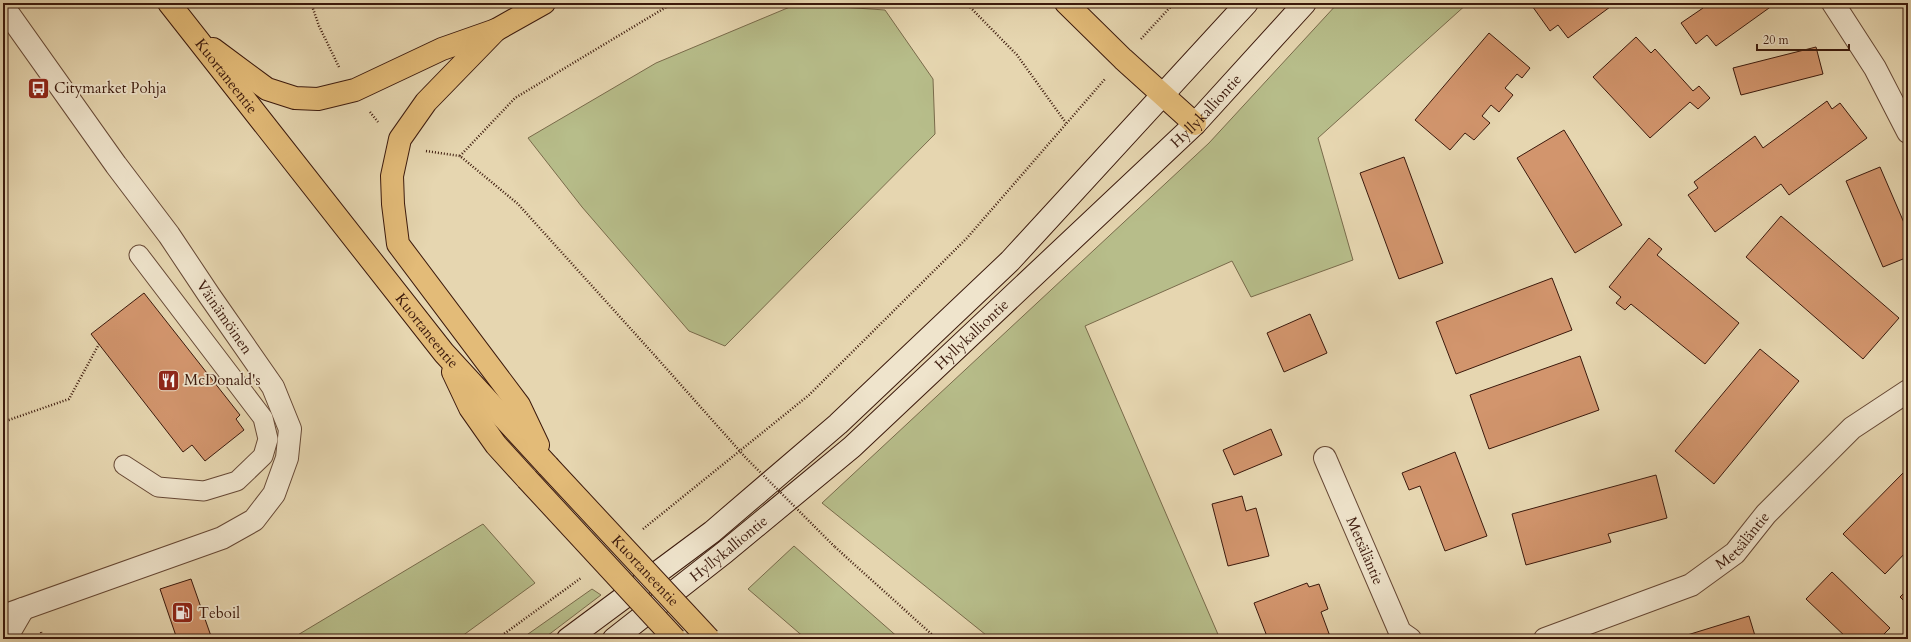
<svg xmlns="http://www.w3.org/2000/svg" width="1911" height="642" font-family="Cardo,serif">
  <rect width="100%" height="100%" fill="#e6d6b0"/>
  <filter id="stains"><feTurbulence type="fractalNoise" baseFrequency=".005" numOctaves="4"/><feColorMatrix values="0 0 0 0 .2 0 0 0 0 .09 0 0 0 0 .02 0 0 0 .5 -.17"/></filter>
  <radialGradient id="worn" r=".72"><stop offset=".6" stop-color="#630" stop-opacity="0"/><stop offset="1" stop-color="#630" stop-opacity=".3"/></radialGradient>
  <!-- green -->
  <g fill="#b7bd8a" stroke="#796b4b">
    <polygon points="1338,3 1468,3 1318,138 1353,260 1251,297 1232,261 1085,326 1220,639 991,639 822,503 1209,143"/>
    <polygon points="797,4 885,10 933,79 935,134 725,346 689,331 582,207 528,138 656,63"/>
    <polygon points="483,524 535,583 458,639 291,639"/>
    <polygon points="794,546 900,639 806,639 748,589"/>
    <polygon points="592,589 601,595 543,639 521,639"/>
  </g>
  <!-- building -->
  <g fill="#d2956d" stroke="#3b190c">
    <polygon points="1530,3 1607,3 1610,7 1568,38 1558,25 1550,31"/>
    <polygon points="1700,3 1776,3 1716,46 1707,35 1696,44 1681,23 1703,8"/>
    <polygon points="1489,33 1530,68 1522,78 1517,74 1505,88 1513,95 1499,112 1491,105 1482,116 1490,123 1474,140 1465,133 1450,150 1415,120"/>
    <polygon points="1636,37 1651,53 1655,49 1693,91 1699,86 1710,98 1698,109 1690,102 1650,138 1593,77"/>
    <polygon points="1816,47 1823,74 1741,95 1733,68"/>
    <polygon points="1827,101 1832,109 1840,103 1867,138 1789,195 1781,184 1715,232 1688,195 1698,188 1694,182 1755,136 1763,148"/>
    <polygon points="1564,130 1622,225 1575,253 1517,158"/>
    <polygon points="1404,157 1443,263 1399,279 1360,173"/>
    <polygon points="1880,167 1908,232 1908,257 1883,267 1846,181"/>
    <polygon points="1781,216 1899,318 1863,359 1746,257"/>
    <polygon points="1649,238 1662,249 1657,255 1739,323 1705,364 1631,304 1625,310 1616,303 1621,297 1609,287"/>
    <polygon points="1552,278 1572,330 1456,374 1436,322"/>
    <polygon points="144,293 240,415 236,419 244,430 205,461 192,445 183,452 91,334"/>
    <polygon points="1310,314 1327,353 1284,372 1267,333"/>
    <polygon points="1760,349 1799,381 1714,484 1675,451"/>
    <polygon points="1580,356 1599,410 1489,449 1470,395"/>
    <polygon points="1271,429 1282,455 1234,475 1223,450"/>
    <polygon points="1455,452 1487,536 1445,551 1420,486 1409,490 1402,473"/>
    <polygon points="1903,473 1908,478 1908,550 1885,574 1843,534"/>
    <polygon points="1656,475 1667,518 1608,534 1611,542 1526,565 1512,514"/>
    <polygon points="1242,496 1246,511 1256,508 1269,556 1228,566 1212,504"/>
    <polygon points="1832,572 1890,628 1879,639 1848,639 1806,599"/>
    <polygon points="191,579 212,639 177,639 160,589"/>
    <polygon points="1307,583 1309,587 1319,584 1328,609 1321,612 1331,639 1268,639 1254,603"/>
    <polygon points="1908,589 1908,605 1900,597"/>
    <polygon points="1749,616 1756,639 1685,639 1684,636"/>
  </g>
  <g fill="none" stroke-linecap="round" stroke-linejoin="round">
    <defs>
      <polyline id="lane" points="124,465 158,487 204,491 237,481 263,456 268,439 263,418 139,255"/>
      <g id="street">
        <polyline points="1833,3 1875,68 1908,132"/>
        <path id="s1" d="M3 6 116 165 169 235 209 295 273 387 290 429 287 458 274 494 254 520 222 538 3 616"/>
        <path id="s2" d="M1325 458 1400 632 1410 639"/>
        <polyline points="9,639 9,633 23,609"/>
        <path id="s3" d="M1545 639 1691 585 1735 553 1766 514 1852 428 1908 391"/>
      </g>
      <g id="secondary">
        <polyline points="568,639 712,532 838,424 1010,261 1247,3"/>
        <path id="s4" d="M614 639 725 552 852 447 1195 124 1305 3"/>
      </g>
      <g id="highway">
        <path id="s5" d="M169 3 444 353 548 466"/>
        <polyline points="1066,3 1123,59 1195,124"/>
        <polyline points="496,30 426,102 400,139 392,176 393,204 398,244 519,405 538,445"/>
        <polyline points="213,49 267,89 295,98 318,99 355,90 442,49 496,30 544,3"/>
        <polyline points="453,372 470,408 496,445 527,479"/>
      </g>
    </defs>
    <!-- lane casing -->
    <use href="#lane" stroke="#664835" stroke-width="21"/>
    <!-- street casing -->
    <use href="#street" stroke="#664835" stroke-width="24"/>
    <!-- secondary casing -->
    <use href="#secondary" stroke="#3b190c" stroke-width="24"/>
    <!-- highway casing -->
    <use href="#highway" stroke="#3b190c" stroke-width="24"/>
    <!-- path -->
    <g stroke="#3b190c" stroke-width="2.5" stroke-dasharray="1 2" stroke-linecap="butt">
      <polyline points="311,3 319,26 339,67"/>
      <polyline points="966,3 1017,55 1066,123"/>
      <polyline points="1141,39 1174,3"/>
      <polyline points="370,112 378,122"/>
      <polyline points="426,151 460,156 518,204 657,358"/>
      <polyline points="460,156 515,98 673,3"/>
      <polyline points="3,422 69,399 99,344"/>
      <polyline points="643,529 809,395 967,238 1105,79"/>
      <polyline points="835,547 937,639"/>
      <polyline points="41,632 43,639"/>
      <polyline points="497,639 581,578"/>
    </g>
    <!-- lane -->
    <use href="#lane" stroke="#efe4cc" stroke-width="19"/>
    <!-- street -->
    <use href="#street" stroke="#efe4cc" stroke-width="22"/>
    <!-- secondary -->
    <use href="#secondary" stroke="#efe4cc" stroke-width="22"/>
    <!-- highway -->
    <use href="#highway" stroke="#e3bb78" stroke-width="22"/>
    <defs>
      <g id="highway-bridge">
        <path id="s6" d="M548 466 709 639"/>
        <polyline points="527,479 675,639"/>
      </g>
    </defs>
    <!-- highway-bridge casing -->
    <use href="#highway-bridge" stroke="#3b190c" stroke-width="24" stroke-linecap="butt"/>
    <!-- path-bridge -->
    <polyline stroke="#3b190c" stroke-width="2.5" stroke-dasharray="1 2" stroke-linecap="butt" points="657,358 746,458 835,547"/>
    <!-- highway-bridge -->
    <use href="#highway-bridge" stroke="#e3bb78" stroke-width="22"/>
  </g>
  <!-- icons -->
  <defs>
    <symbol id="bus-square" viewBox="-11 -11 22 22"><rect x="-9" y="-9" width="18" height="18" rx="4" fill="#8f2418" stroke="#efe4cc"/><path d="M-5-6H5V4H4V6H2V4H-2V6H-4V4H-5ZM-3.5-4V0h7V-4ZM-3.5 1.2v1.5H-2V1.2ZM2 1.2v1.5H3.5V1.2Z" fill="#fff"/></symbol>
    <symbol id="restaurant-square" viewBox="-11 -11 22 22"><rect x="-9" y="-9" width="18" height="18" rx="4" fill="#8f2418" stroke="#efe4cc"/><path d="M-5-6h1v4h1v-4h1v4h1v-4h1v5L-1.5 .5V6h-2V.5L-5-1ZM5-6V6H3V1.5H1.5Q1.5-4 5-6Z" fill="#fff"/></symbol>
    <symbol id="fuel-square" viewBox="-11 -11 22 22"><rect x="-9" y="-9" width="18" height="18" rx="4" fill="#8f2418" stroke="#efe4cc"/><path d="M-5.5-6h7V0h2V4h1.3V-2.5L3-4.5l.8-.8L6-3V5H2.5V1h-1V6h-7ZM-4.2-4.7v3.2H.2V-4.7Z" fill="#fff"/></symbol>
  </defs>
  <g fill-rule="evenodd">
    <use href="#bus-square" x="26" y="76" width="25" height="25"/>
    <use href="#restaurant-square" x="156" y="368" width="25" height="25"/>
    <use href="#fuel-square" x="170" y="600" width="25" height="25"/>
  </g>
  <g text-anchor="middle" stroke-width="3.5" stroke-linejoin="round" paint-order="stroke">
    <!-- street labels -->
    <g font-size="15" fill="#3b190c" stroke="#efe4cc">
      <text dy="5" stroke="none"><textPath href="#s5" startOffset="93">Kuortaneentie</textPath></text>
      <text dy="5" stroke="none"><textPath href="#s4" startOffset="794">Hyllykalliontie</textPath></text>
      <text dy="5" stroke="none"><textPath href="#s1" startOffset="382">Väinämöinen</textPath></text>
      <text dy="5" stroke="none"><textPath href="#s5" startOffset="417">Kuortaneentie</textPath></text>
      <text dy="5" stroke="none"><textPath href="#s4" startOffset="470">Hyllykalliontie</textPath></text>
      <text dy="5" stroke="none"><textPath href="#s3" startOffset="224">Metsäläntie</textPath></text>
      <text dy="5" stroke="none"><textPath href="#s4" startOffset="146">Hyllykalliontie</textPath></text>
      <text dy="5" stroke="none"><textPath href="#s2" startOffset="101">Metsäläntie</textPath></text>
      <text dy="5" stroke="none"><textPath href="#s6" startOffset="143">Kuortaneentie</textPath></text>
    </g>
    <!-- poi labels -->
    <g font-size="15" fill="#3b190c" stroke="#efe4cc" text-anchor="start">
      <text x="54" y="93">Citymarket Pohja</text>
      <text x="184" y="385">McDonald's</text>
      <text x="198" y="618">Teboil</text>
    </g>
  </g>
  <!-- margin -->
  <rect width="1911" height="642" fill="none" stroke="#e6d6b0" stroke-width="16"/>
  <rect x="4" y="4" width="1903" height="634" fill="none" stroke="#3b190c" stroke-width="2"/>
  <rect x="8" y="8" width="1895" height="626" fill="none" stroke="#3b190c"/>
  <!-- scale -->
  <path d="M1757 44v6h92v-6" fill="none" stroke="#3b190c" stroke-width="2"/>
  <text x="1763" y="44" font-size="12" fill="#3b190c" stroke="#efe4cc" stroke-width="3" paint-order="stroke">20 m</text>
  <rect width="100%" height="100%" filter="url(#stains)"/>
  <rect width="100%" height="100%" fill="url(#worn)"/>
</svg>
